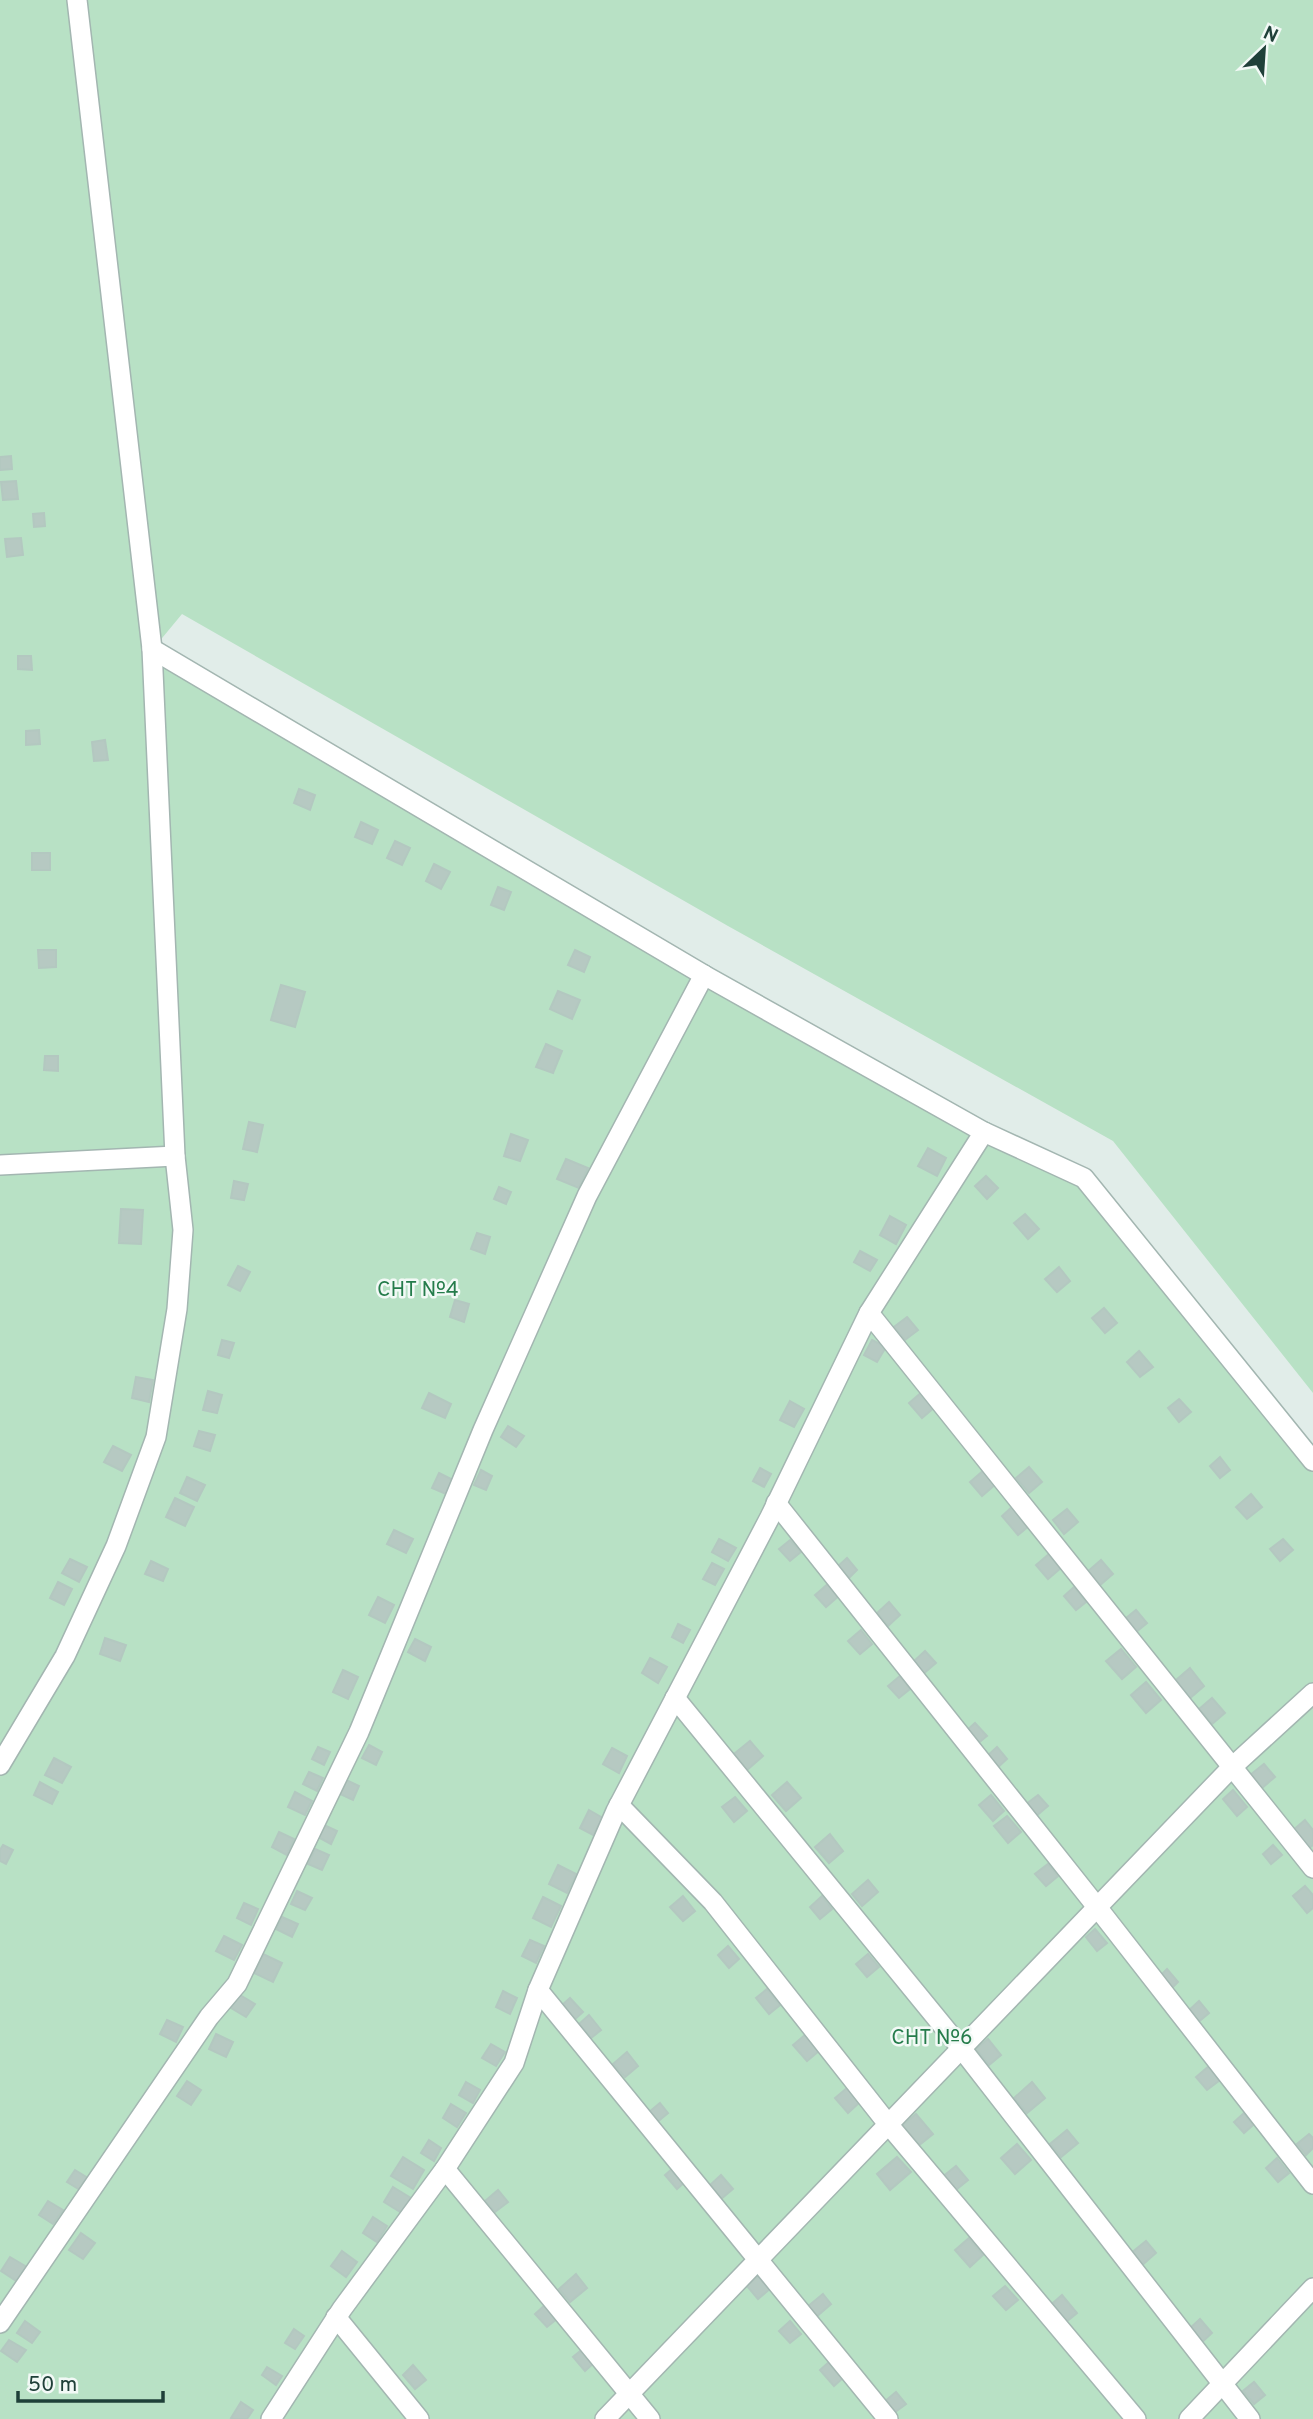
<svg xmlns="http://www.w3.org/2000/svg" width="1313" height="2419" font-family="Overpass,sans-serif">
  <rect width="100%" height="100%" fill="#e1ede9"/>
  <!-- green -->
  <polygon fill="#b8e1c5" points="0,0 1313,0 1313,1393 1113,1141 728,926 182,614 153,649 704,975 1084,1178 1313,1461 1313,2419 0,2419"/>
  <!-- building -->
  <g fill="#b6c9c2" stroke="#b3c8c0" stroke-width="2">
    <polygon points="11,456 12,469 0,470 0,457"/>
    <polygon points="16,481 18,499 3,500 1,482"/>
    <polygon points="44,513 45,526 34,527 33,514"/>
    <polygon points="21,538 23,555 7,557 5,539"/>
    <polygon points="18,656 31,656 32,670 18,669"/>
    <polygon points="39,730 40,744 26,745 26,731"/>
    <polygon points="105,740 108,760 94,761 92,742"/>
    <polygon points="299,789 315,795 310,810 294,803"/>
    <polygon points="361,822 378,830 372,844 355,837"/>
    <polygon points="395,841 410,848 402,865 387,858"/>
    <rect x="32" y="853" width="18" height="17"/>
    <polygon points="434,864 450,872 441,889 426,881"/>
    <polygon points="498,887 511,892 504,910 491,905"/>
    <polygon points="38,950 56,950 56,967 39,968"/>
    <polygon points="575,950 590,957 584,972 568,965"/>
    <polygon points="281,985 305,992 295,1027 271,1020"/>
    <polygon points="558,991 580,1000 572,1019 550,1009"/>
    <polygon points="546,1044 562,1051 553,1073 536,1067"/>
    <polygon points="45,1056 58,1056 58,1071 44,1070"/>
    <polygon points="249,1122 263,1125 257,1152 243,1149"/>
    <polygon points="511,1134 528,1140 520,1161 504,1156"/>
    <polygon points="928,1148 946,1158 937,1176 918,1166"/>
    <polygon points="566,1159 588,1168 579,1188 557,1179"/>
    <polygon points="986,1176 998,1188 987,1199 975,1186"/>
    <polygon points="234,1181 248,1184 244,1200 231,1198"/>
    <polygon points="499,1187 511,1192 506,1204 494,1199"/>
    <polygon points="121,1209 143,1210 141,1244 119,1243"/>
    <polygon points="1025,1214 1039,1229 1028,1239 1014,1223"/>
    <polygon points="890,1216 906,1225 896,1244 880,1235"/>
    <polygon points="477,1233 490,1237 485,1254 471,1249"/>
    <polygon points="860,1251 877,1260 870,1271 854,1262"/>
    <polygon points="238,1266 250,1272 240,1291 228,1285"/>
    <polygon points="1059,1267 1070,1281 1057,1292 1045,1279"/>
    <polygon points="455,1300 469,1304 464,1322 450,1317"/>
    <polygon points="1104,1308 1117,1323 1105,1333 1092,1318"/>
    <polygon points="907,1317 918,1330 905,1340 894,1327"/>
    <polygon points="222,1340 234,1343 229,1358 218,1355"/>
    <polygon points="872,1340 886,1347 877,1362 864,1355"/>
    <polygon points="1139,1351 1153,1367 1140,1377 1127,1362"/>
    <polygon points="136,1377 153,1380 149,1402 132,1398"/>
    <polygon points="208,1391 222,1395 217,1413 203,1410"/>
    <polygon points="922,1392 935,1407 922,1418 909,1403"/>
    <polygon points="429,1393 451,1404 445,1418 422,1408"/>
    <polygon points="1179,1399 1191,1412 1179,1422 1168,1408"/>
    <polygon points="790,1401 804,1409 794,1427 780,1420"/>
    <polygon points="508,1426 524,1436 516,1447 501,1437"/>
    <polygon points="199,1431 215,1435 210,1451 194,1446"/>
    <polygon points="113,1446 131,1455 122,1471 104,1462"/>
    <polygon points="1220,1457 1230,1470 1220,1478 1210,1466"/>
    <polygon points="1029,1467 1042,1482 1029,1493 1016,1478"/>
    <polygon points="760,1468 771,1474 764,1487 753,1481"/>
    <polygon points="481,1470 492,1476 486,1490 474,1485"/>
    <polygon points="984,1470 996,1484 982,1496 970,1482"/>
    <polygon points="439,1473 453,1480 446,1494 432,1488"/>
    <polygon points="187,1477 205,1485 197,1501 180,1493"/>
    <polygon points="1251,1494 1262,1507 1247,1519 1236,1507"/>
    <polygon points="175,1498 194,1507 185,1526 166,1517"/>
    <polygon points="1012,1507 1029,1526 1018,1535 1002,1516"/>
    <polygon points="1067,1509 1078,1522 1064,1534 1053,1520"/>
    <polygon points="394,1530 413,1539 406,1553 387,1544"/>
    <polygon points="719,1539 736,1548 728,1561 712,1552"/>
    <polygon points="1283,1539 1293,1550 1280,1561 1270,1549"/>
    <polygon points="790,1540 801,1552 790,1561 779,1549"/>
    <polygon points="1049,1554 1061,1568 1048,1579 1036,1565"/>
    <polygon points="847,1558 857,1570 848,1579 837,1567"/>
    <polygon points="70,1559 87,1567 79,1582 62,1573"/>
    <polygon points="1101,1560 1113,1574 1099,1586 1087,1572"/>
    <polygon points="151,1561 168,1569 163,1581 145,1574"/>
    <polygon points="712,1563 724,1569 715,1585 703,1579"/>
    <polygon points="58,1582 72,1589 64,1605 50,1598"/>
    <polygon points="829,1583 840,1595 826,1607 815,1595"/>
    <polygon points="1074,1587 1086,1602 1076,1610 1064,1596"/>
    <polygon points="378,1597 394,1605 385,1623 369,1615"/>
    <polygon points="889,1602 900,1615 888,1626 877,1613"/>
    <polygon points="1136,1610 1147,1623 1136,1632 1125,1619"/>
    <polygon points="678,1624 690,1630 683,1643 672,1637"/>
    <polygon points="861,1630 872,1644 860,1654 848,1641"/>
    <polygon points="105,1638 126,1645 120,1661 100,1654"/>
    <polygon points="415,1639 431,1647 425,1661 408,1652"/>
    <polygon points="1121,1649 1136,1667 1122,1679 1106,1661"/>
    <polygon points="925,1651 936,1663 923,1674 913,1662"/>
    <polygon points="650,1658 667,1667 658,1683 642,1673"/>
    <polygon points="1190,1668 1204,1686 1189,1699 1175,1681"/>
    <polygon points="343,1670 358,1677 348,1699 333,1692"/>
    <polygon points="900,1676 910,1689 899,1698 888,1686"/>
    <polygon points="1146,1682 1161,1700 1146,1713 1131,1695"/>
    <polygon points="1212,1698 1225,1713 1212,1724 1199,1709"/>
    <polygon points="975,1723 987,1736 977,1744 966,1731"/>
    <polygon points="750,1741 763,1756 747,1770 734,1754"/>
    <polygon points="369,1745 382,1752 376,1765 362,1758"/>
    <polygon points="318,1747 330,1752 324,1765 312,1759"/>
    <polygon points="997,1747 1007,1759 996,1769 986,1757"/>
    <polygon points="612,1748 627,1756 619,1773 603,1764"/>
    <polygon points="54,1758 71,1767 62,1783 45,1775"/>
    <polygon points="1264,1764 1275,1777 1262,1788 1250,1775"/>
    <polygon points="309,1772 323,1778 317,1791 303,1784"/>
    <polygon points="344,1779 359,1786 353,1800 338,1793"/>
    <polygon points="40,1782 58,1792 52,1804 34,1795"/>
    <polygon points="787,1782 801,1798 786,1811 772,1795"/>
    <polygon points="1233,1790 1247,1807 1237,1816 1223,1799"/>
    <polygon points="295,1792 312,1801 305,1815 288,1807"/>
    <polygon points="991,1795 1004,1811 993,1821 979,1805"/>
    <polygon points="1038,1795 1048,1806 1035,1817 1025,1805"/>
    <polygon points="735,1797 747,1811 734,1822 722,1807"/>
    <polygon points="589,1810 603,1818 593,1835 580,1828"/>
    <polygon points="1007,1816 1021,1832 1008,1843 994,1826"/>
    <polygon points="1305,1820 1313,1830 1313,1845 1308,1849 1292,1831"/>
    <polygon points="324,1825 337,1831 331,1844 318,1837"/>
    <polygon points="279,1832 294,1839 287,1855 272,1847"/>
    <polygon points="830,1834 843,1851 829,1863 815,1847"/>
    <polygon points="3,1845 13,1850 6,1864 0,1861 0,1850"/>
    <polygon points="1273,1845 1282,1855 1271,1864 1263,1854"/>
    <polygon points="315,1849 329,1855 322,1870 308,1864"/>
    <polygon points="1048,1864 1058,1876 1046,1886 1035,1874"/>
    <polygon points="558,1865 576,1874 567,1893 549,1884"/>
    <polygon points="868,1880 878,1892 862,1906 852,1894"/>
    <polygon points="1305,1886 1313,1895 1313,1908 1307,1913 1293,1896"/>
    <polygon points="297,1891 312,1898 305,1910 291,1904"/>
    <polygon points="683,1896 695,1911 683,1921 670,1907"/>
    <polygon points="822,1896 832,1909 820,1919 810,1907"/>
    <polygon points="543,1897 561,1906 551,1927 533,1918"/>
    <polygon points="244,1903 258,1909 251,1925 237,1918"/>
    <polygon points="282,1917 298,1924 292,1937 276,1929"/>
    <polygon points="1095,1929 1107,1943 1097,1951 1086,1937"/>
    <polygon points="224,1936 242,1945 234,1960 216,1951"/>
    <polygon points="530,1940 544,1946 536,1963 522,1956"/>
    <polygon points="728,1946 739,1959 729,1968 718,1955"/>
    <polygon points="263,1954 282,1963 273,1982 254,1973"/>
    <polygon points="868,1954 879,1967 867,1977 856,1964"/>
    <polygon points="1167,1969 1178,1982 1170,1990 1159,1977"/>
    <polygon points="767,1989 780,2005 769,2014 756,1998"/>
    <polygon points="503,1991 517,1998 510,2014 496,2007"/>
    <polygon points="240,1995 255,2004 246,2017 231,2008"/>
    <polygon points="570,1998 583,2012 574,2020 562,2005"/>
    <polygon points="1199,2001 1209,2013 1197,2023 1187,2012"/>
    <polygon points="589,2015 601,2030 591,2038 579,2024"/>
    <polygon points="167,2020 183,2027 176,2042 160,2034"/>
    <polygon points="216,2034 233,2042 226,2057 209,2049"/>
    <polygon points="805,2035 819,2051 807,2061 793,2045"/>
    <polygon points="988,2039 1001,2055 989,2065 976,2049"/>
    <polygon points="491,2044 505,2052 496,2066 482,2058"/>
    <polygon points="627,2052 638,2066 625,2077 613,2064"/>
    <polygon points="1209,2066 1220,2080 1207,2090 1196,2077"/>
    <polygon points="187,2081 201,2090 191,2105 177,2096"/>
    <polygon points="466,2082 480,2090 473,2103 459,2095"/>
    <polygon points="1032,2082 1045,2098 1027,2113 1014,2098"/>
    <polygon points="847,2088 859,2103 848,2113 835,2098"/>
    <polygon points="660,2103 668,2113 656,2123 648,2113"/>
    <polygon points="451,2104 466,2113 457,2127 443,2118"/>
    <polygon points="1244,2113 1253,2125 1244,2133 1234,2122"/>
    <polygon points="916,2114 933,2134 918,2146 901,2126"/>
    <polygon points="1067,2130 1078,2143 1061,2157 1050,2144"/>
    <polygon points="1309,2134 1313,2138 1313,2148 1306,2155 1297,2144"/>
    <polygon points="429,2140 441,2148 434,2161 421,2153"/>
    <polygon points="1017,2144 1031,2160 1015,2174 1001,2158"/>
    <polygon points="403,2157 424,2170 413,2189 391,2176"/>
    <polygon points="897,2157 911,2172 890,2190 877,2174"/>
    <polygon points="1277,2158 1289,2173 1278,2182 1266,2168"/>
    <polygon points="956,2166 968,2180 952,2193 940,2179"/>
    <polygon points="673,2168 685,2182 677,2189 665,2175"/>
    <polygon points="75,2170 88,2178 80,2190 67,2182"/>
    <polygon points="721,2175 733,2189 721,2199 709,2186"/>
    <polygon points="393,2187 411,2198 402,2213 384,2202"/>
    <polygon points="498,2190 508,2202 495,2212 485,2201"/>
    <polygon points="48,2201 63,2210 53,2224 39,2215"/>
    <polygon points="373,2217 387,2226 377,2242 363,2233"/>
    <polygon points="81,2233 95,2243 83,2259 69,2250"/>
    <polygon points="969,2238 983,2255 970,2267 955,2250"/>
    <polygon points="1146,2241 1156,2253 1140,2267 1130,2254"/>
    <polygon points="342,2251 357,2262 346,2277 331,2266"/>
    <polygon points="10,2257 27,2267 18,2282 1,2271"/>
    <polygon points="576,2274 587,2288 570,2302 559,2289"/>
    <polygon points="759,2275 771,2288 758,2299 747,2286"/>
    <polygon points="1005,2286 1018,2300 1006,2310 993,2296"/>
    <polygon points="823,2294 831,2304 816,2317 807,2307"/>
    <polygon points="1062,2295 1077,2313 1061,2326 1046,2309"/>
    <polygon points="546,2304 558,2318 547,2327 535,2314"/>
    <polygon points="1200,2319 1212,2333 1201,2343 1189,2329"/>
    <polygon points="25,2321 40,2332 32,2343 17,2333"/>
    <polygon points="790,2321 801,2334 790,2343 779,2331"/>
    <polygon points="294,2329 304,2336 295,2349 285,2343"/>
    <polygon points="9,2340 26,2350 17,2362 1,2351"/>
    <polygon points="584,2348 595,2362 585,2371 573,2357"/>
    <polygon points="829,2362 843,2378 834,2386 820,2370"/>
    <polygon points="413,2365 426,2380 415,2389 403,2375"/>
    <polygon points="267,2367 282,2376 276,2385 262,2375"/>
    <polygon points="1254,2382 1265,2395 1254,2404 1243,2391"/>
    <polygon points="896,2392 906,2404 894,2413 884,2402"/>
    <polygon points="241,2402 253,2410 247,2419 233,2419 231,2418"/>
  </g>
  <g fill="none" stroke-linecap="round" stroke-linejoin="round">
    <defs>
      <g id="minor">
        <polyline points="152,649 704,975 984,1132 1084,1178 1313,1461"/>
        <polyline points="0,1165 175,1156"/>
        <polyline points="869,1313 1313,1868"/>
        <polyline points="776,1503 1097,1907 1313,2184"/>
        <polyline points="675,1698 961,2048 1250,2419"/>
        <polyline points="0,1765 65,1656 116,1546 156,1437 177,1309 183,1230 175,1156 152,649 77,0"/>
        <polyline points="619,1805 713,1902 888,2124 1136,2419"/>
        <polyline points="538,1990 888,2419"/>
        <polyline points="445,2169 650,2419"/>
        <polyline points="336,2317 419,2419"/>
        <polyline points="0,2323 209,2017 237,1984 359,1732 483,1430 587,1196 704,975"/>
        <polyline points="271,2419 342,2309 445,2169 514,2063 538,1990 616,1811 770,1517 869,1313 984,1132"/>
        <polyline points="605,2419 1231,1768 1313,1693"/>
        <polyline points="1189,2419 1313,2288"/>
      </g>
    </defs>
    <!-- minor casing -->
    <use href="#minor" stroke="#a3b6b1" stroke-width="22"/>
    <!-- minor -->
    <use href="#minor" stroke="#fff" stroke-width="19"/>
  </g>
  <g text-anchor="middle" stroke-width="5" stroke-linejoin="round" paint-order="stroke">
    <!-- park labels -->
    <g font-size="21" fill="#257c4b" stroke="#f2f9f6">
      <text x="418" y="1296">СНТ №4</text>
      <text x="932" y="2044">СНТ №6</text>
    </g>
  </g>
  <!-- north arrow -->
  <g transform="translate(1264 49) rotate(25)" stroke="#f2f9f6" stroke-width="5" paint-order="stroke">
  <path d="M0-5L12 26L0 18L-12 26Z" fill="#1f4039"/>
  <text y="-10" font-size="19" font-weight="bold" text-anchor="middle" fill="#1f4039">N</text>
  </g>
  <!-- scale -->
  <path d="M18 2391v10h145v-10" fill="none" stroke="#1f4039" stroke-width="3.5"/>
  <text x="28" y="2391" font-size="21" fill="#1f4039" stroke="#f2f9f6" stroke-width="5" paint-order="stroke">50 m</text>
</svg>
